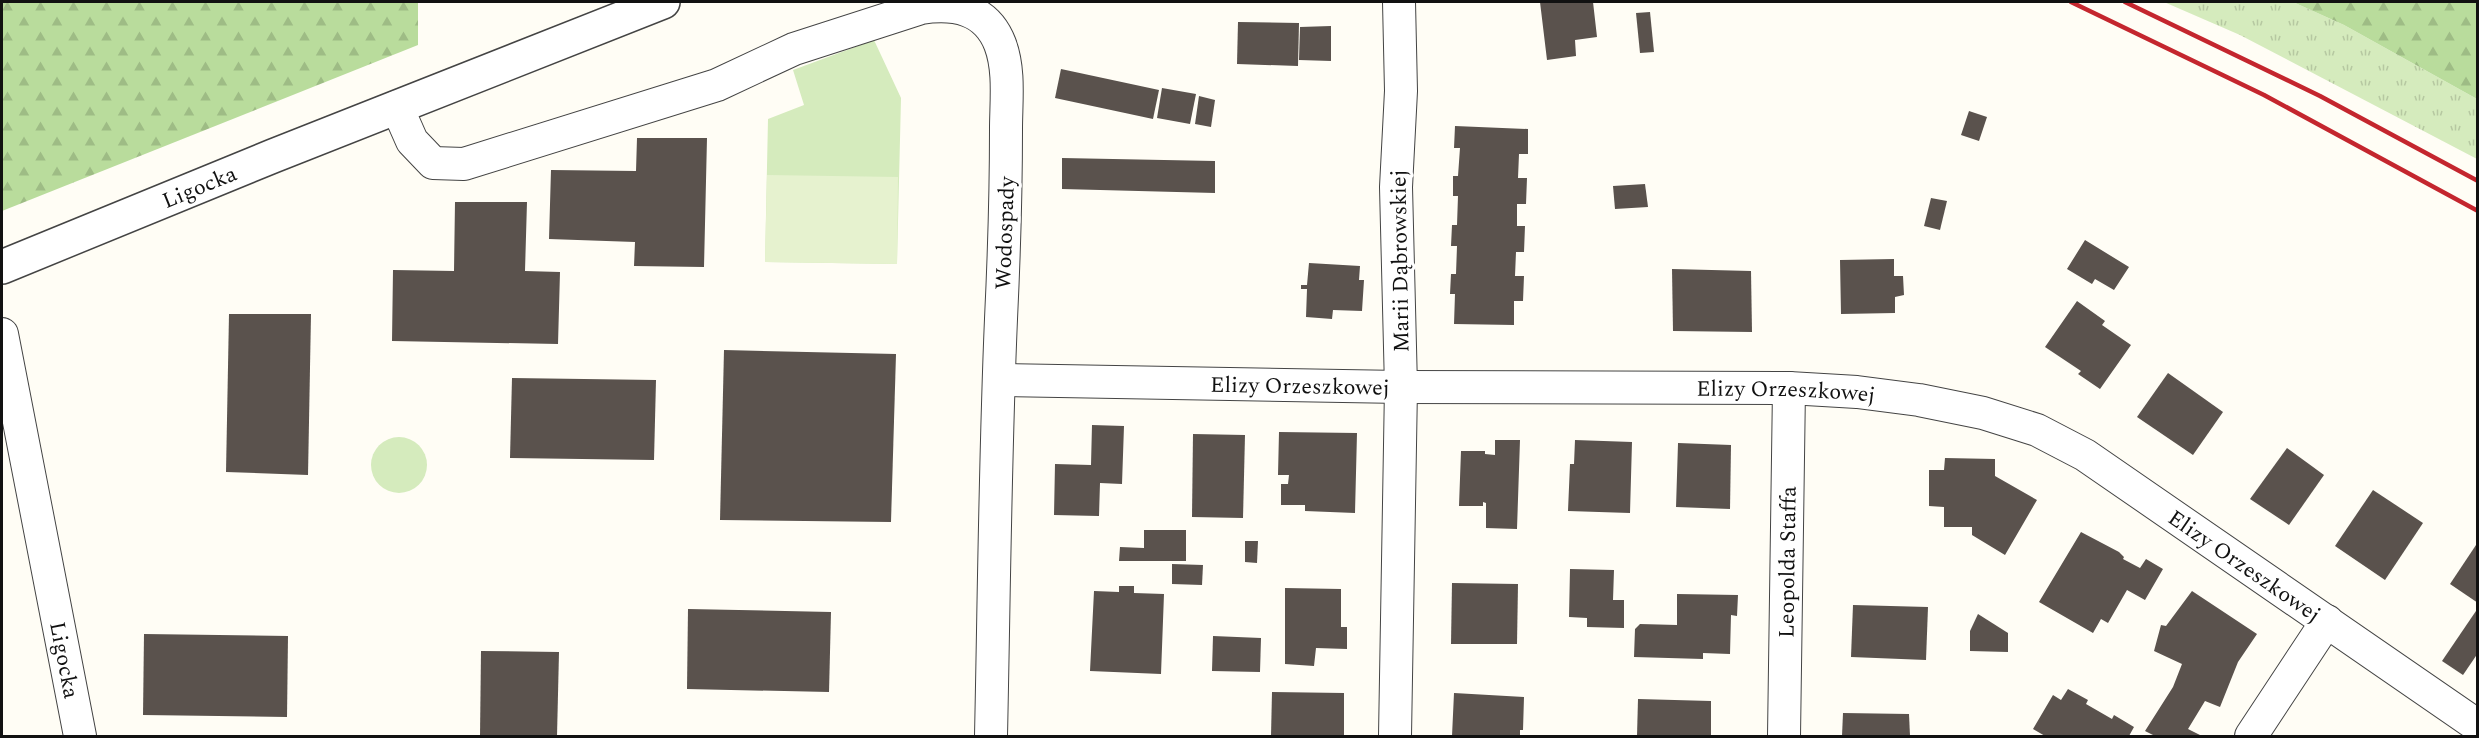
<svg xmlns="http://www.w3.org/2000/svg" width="2479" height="738" font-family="Spectral,serif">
  <defs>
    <pattern id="grass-tufts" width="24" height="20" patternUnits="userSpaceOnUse" patternTransform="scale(1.5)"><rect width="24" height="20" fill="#d5ebbd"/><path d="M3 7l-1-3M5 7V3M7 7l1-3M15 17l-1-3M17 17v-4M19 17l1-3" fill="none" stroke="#b6c8a1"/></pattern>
    <pattern id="forest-firs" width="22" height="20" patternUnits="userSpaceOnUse" patternTransform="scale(1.5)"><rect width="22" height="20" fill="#b9dc9c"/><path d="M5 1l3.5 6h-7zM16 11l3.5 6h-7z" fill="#9ebc85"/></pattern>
  </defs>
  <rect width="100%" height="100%" fill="#fffdf5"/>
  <!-- grass -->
  <polygon fill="url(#grass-tufts)" points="2164,2 2293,2 2344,25 2477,99 2477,159 2240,35"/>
  <!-- forest -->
  <g fill="url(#forest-firs)">
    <polygon points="2,2 418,2 418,45 2,211"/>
    <polygon points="2293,2 2477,2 2477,99 2344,25"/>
  </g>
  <!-- park -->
  <g fill="#d5ebbd">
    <polygon points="874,40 901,98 897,264 765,262 768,119 804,105 793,70"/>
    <circle cx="399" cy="465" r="28"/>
  </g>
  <!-- pitch -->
  <polygon fill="#e6f2cf" points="767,175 898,177 897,264 765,262"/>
  <!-- building -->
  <g fill="#5a524d">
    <polygon points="1540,2 1593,2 1597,37 1575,40 1576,56 1547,60"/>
    <polygon points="1650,12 1654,52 1640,53 1636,13"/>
    <polygon points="1238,22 1299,23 1298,66 1237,64"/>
    <polygon points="1331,26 1331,61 1299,60 1300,27"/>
    <polygon points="1061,69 1159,90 1153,119 1055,98"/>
    <polygon points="1162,88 1196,94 1190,124 1157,118"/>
    <polygon points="1199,96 1215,100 1211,127 1195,124"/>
    <polygon points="1969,111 1987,117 1979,141 1961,135"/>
    <polygon points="1455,126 1528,129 1528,154 1519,154 1518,178 1527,178 1526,204 1517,204 1517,226 1525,226 1524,252 1516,252 1515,276 1524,276 1523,301 1514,301 1514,325 1454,324 1455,294 1450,294 1451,274 1456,274 1457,246 1451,246 1452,225 1457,225 1458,196 1453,196 1453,176 1458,176 1460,148 1454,148"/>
    <polygon points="637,138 707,138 704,267 634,266 635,242 549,239 551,170 636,171"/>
    <polygon points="1062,158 1215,161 1215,193 1062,189"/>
    <polygon points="1645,184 1648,207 1615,209 1613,186"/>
    <polygon points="1931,198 1947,201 1940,230 1924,226"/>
    <polygon points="455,202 527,202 525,271 560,272 558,344 392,341 393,270 454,271"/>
    <polygon points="2085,240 2129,267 2114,290 2095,279 2092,284 2067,269"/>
    <polygon points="1894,259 1894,276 1903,276 1904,295 1895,297 1895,313 1841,314 1840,260"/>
    <polygon points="1309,263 1360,266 1359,280 1364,280 1362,311 1333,310 1332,319 1306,317 1307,289 1301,289 1301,285 1307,285"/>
    <polygon points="1672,269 1751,271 1752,332 1673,331"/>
    <polygon points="2077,301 2105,321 2102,325 2131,345 2100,389 2078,374 2081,371 2045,347"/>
    <polygon points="229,314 311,314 308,475 226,472"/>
    <polygon points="724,350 896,354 891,522 720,520"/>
    <polygon points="2168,373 2223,412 2193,455 2137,417"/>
    <polygon points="512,378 656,380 654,460 510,458"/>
    <polygon points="1092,425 1124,426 1122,484 1100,483 1099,516 1054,515 1055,464 1091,465"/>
    <polygon points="1279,432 1357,433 1355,513 1305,511 1305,505 1281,505 1281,484 1288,484 1289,475 1278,475"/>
    <polygon points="1193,434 1245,435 1243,518 1192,517"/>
    <polygon points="1495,440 1520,440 1517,529 1486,528 1486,503 1483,502 1483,506 1459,506 1461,451 1485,451 1485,454 1495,455"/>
    <polygon points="1575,440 1632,442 1630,513 1568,511 1570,464 1574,464"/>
    <polygon points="1678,443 1731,445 1730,509 1676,507"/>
    <polygon points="2287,448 2324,475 2289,525 2250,499"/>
    <polygon points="1945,458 1995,459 1995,476 2037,500 2005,555 1972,535 1972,527 1944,527 1944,507 1929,506 1929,470 1944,470"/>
    <polygon points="2373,490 2423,523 2385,580 2335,546"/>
    <polygon points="1144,530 1186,530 1186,561 1119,561 1120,547 1144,548"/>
    <polygon points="2081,532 2119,552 2124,557 2123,559 2140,568 2146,559 2163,569 2145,600 2127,590 2108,623 2101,619 2093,633 2039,602"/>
    <polygon points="1245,541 1258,541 1257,563 1245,562"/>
    <polygon points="2478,542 2478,603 2450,584"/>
    <polygon points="1172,564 1203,565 1202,585 1172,584"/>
    <polygon points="1570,569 1614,570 1613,600 1624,600 1624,628 1587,627 1587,618 1569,617"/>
    <polygon points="1452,583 1518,584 1517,644 1451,644"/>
    <polygon points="1119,586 1134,586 1134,593 1164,594 1161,674 1090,671 1094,591 1119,592"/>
    <polygon points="1285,588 1341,589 1341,627 1347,627 1347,649 1316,648 1314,666 1285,664"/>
    <polygon points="2192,591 2257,634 2238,662 2220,707 2205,701 2188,729 2202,736 2155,736 2145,731 2173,687 2182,664 2154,651 2161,625 2166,626"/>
    <polygon points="1677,594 1738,595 1737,616 1731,615 1730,654 1703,653 1703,659 1634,657 1635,629 1640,624 1677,625"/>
    <polygon points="1853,605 1928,607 1926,660 1851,657"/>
    <polygon points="2478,608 2478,653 2463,675 2442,661"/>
    <polygon points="688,609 831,612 829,692 687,689"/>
    <polygon points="1978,614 2008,633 2008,652 1970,651 1970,631"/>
    <polygon points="144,634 288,636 287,717 143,715"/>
    <polygon points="1213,636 1261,638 1260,672 1212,671"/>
    <polygon points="481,651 559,652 557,736 480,736"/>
    <polygon points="2068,689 2088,700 2086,704 2112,719 2114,715 2134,727 2129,736 2045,736 2033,729 2053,695 2061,700"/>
    <polygon points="1272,692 1344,693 1344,736 1271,736"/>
    <polygon points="1454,693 1524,697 1523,730 1520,730 1520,736 1452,736"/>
    <polygon points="1638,699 1711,701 1711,736 1637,736"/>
    <polygon points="1843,713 1909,714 1910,736 1842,736"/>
  </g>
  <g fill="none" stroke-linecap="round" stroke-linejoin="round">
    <defs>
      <g id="minor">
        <path d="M397 107 412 141 433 163 464 164 717 85 794 49 921 8C954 3 986 8 1000 44 1010 70 1006 102 1006 129 1006 193 1004 256 1001 319 995 458 994 598 991 736"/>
        <path id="s1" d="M2 334 80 736"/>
        <path id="s2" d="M1000 380 1401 387 1789 388 1857 392 1919 400 1983 413 2037 430 2085 455 2478 726"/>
        <polyline points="1395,736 1401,387 1396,187 1401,91 1399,2"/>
        <path id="s3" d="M1784 736 1789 388"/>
        <polyline points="2251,736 2327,621"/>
      </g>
      <g id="tertiary">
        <path id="s4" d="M2 267 273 156 663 2"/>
      </g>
    </defs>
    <!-- minor casing -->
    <use href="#minor" stroke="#444" stroke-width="34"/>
    <!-- tertiary casing -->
    <use href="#tertiary" stroke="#444" stroke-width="36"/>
    <!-- minor -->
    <use href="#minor" stroke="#fff" stroke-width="32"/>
    <!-- tertiary -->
    <use href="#tertiary" stroke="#fff" stroke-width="33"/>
    <!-- rail -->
    <g stroke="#c4262e" stroke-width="4.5">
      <polyline points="2071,2 2264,95 2478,211"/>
      <polyline points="2125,2 2320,96 2478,181"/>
    </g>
  </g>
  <g text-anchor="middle" stroke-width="6" stroke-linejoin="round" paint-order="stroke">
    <!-- street labels -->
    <g font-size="22" fill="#111" stroke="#fff">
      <text dy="8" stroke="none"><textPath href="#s4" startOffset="213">Ligocka</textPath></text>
      <text transform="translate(1004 233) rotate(-88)" y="8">Wodospady</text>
      <text transform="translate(1399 261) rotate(-91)" y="8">Marii Dąbrowskiej</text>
      <text dy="8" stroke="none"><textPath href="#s2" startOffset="300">Elizy Orzeszkowej</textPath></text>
      <text dy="8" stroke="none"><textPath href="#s2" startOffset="786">Elizy Orzeszkowej</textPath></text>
      <text dy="8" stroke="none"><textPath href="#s3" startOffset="174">Leopolda Staffa</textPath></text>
      <text dy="8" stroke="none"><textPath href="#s2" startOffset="1290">Elizy Orzeszkowej</textPath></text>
      <text dy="8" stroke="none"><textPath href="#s1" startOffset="332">Ligocka</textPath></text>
    </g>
  </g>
  <!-- border -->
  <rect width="2479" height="738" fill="none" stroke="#111111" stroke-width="6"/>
</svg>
